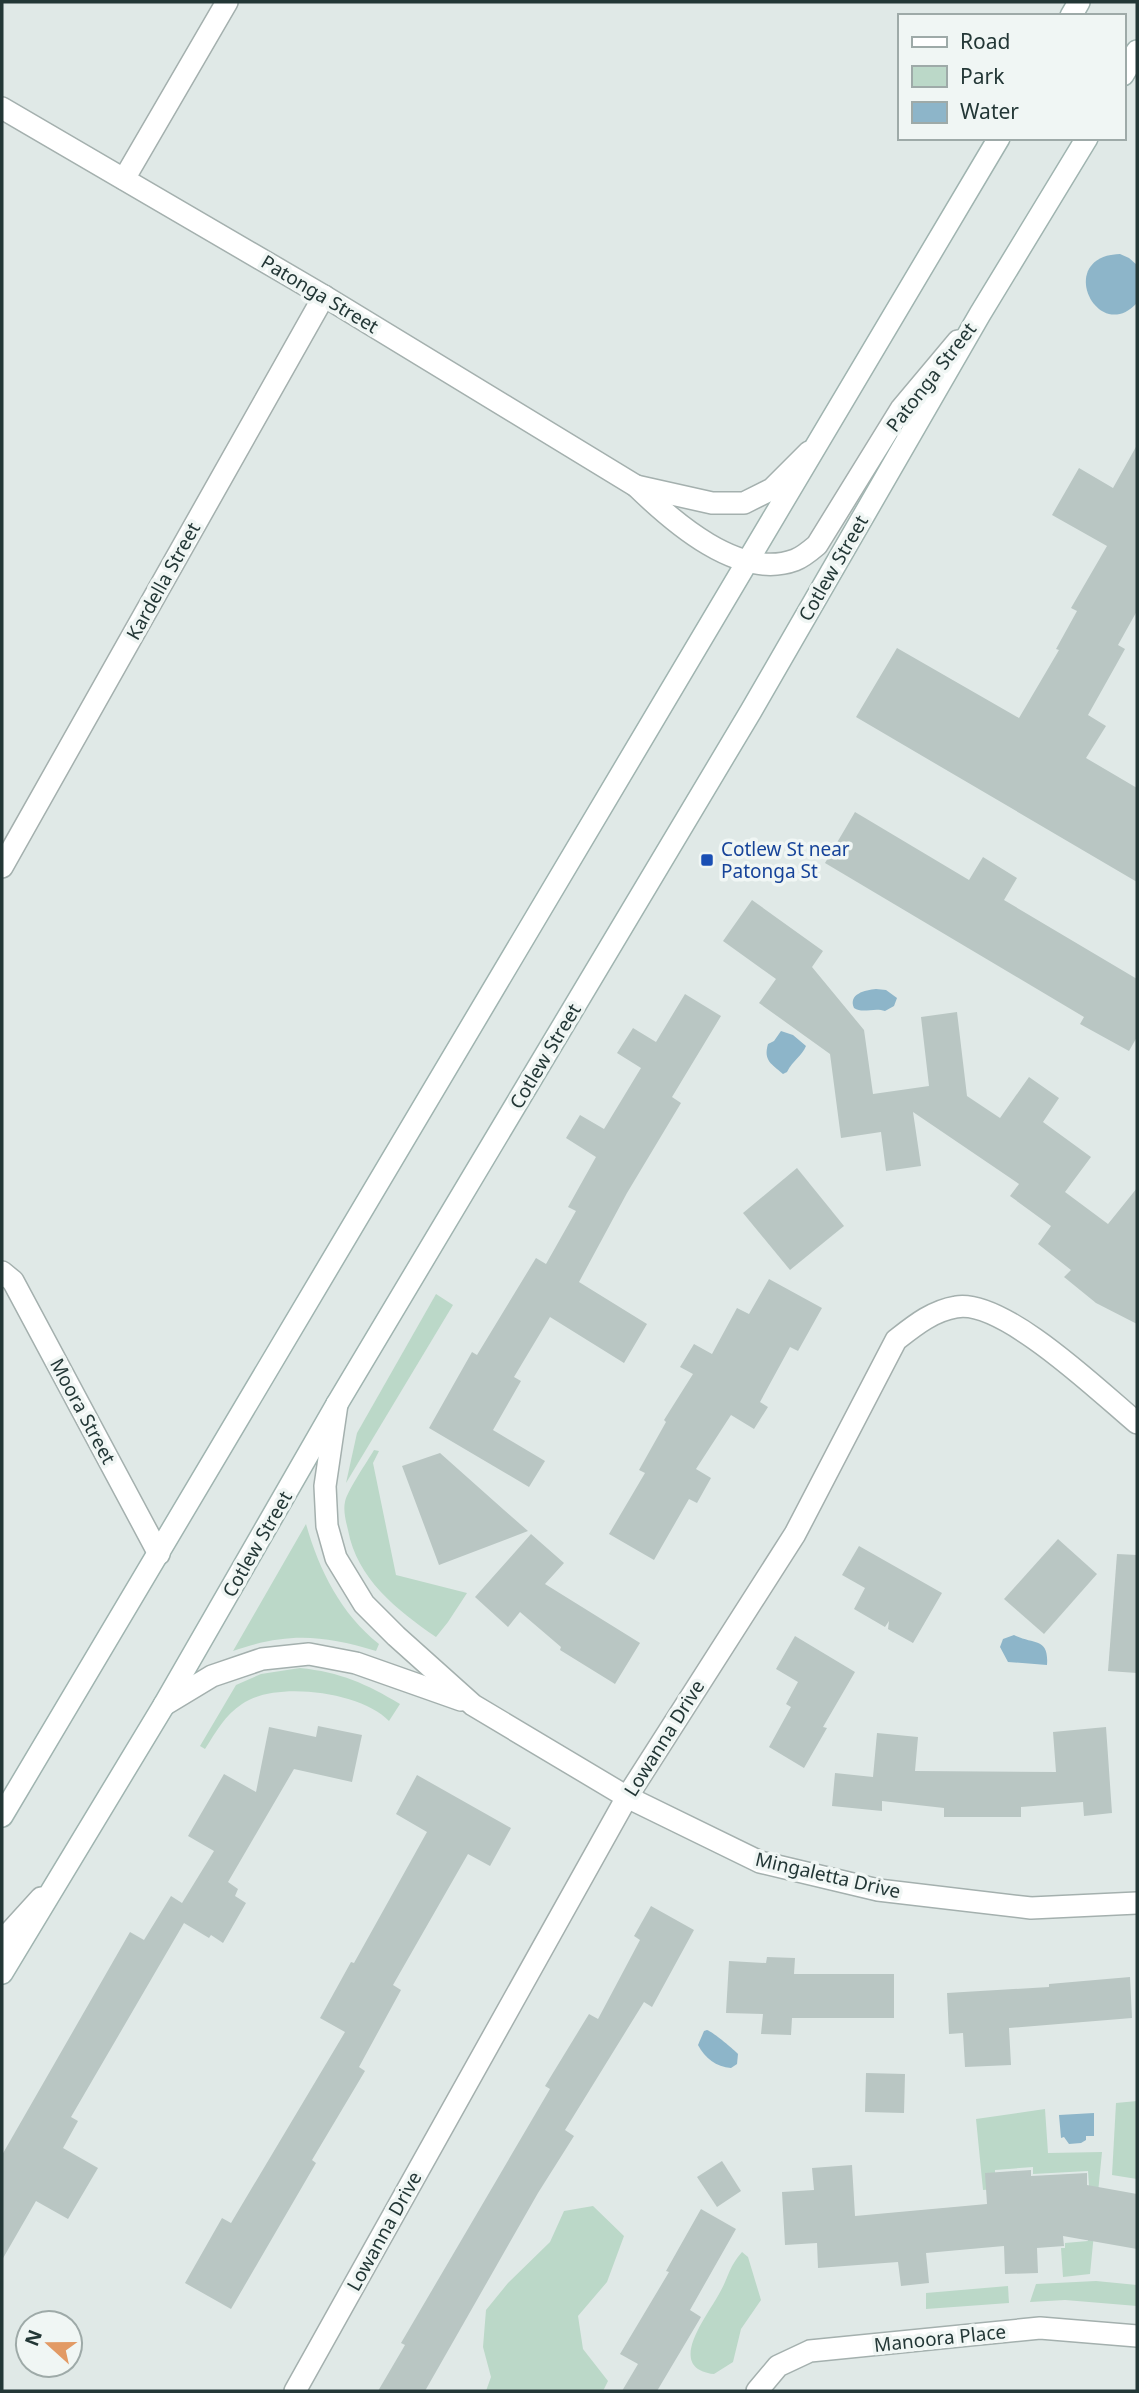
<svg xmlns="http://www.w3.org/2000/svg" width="1139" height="2393" font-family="'Noto Sans',sans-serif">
  <rect width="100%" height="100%" fill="#e0e9e7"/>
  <!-- green -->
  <g fill="#bbd8c8">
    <polygon points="436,1294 453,1305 346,1483 357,1433"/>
    <path d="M374 1450 379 1451 373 1463 396 1575 467 1593 448 1622 436 1637C397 1610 357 1579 348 1530 346 1522 343 1510 345 1502 347 1491 367 1462 374 1450Z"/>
    <path d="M306 1524C319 1570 341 1614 379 1644L376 1651C322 1635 288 1632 233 1651Z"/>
    <path d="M300 1668C340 1672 367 1684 400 1704L389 1721C362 1692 275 1680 242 1704 225 1715 216 1732 205 1749L200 1746 236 1685 261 1674Z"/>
    <polygon points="1137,2101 1137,2179 1112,2175 1116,2103"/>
    <polygon points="1045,2109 1048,2153 1102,2152 1090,2274 1063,2277 1061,2248 1065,2248 1065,2243 1088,2241 1087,2217 1091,2215 1088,2171 1033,2174 1033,2167 995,2170 995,2189 983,2190 976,2119"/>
    <polygon points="593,2206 624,2236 607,2282 578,2316 583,2349 608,2381 603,2391 486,2391 491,2377 483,2347 486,2310 508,2283 550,2242 564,2211"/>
    <path d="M742 2252 748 2257 761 2300 741 2329 733 2362 714 2374C665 2368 706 2318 719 2294 729 2277 728 2268 742 2252Z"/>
    <polygon points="1096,2281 1137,2285 1137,2306 1065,2300 1030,2302 1036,2284"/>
    <polygon points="1008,2286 1009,2303 926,2309 926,2293"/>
  </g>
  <!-- water -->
  <g fill="#8db5c9">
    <path d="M1120 254 1129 258 1137 265V303C1097 346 1054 256 1120 254Z"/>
    <path d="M876 989 886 990 897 998 894 1006 885 1011C874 1007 863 1014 854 1008 848 994 865 990 876 989Z"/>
    <path d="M781 1031 793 1035 806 1046C802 1056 793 1060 787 1072L783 1074C772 1064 763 1061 768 1044L774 1041Z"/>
    <path d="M1014 1635C1034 1645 1049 1637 1047 1665L1008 1662 1000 1647 1003 1639Z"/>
    <path d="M707 2030C713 2032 733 2049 738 2054L737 2064 731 2068C716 2067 705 2058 698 2045L704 2031Z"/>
    <polygon points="1094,2113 1094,2136 1086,2136 1086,2140 1081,2143 1069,2144 1064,2137 1061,2138 1059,2115"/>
  </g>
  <!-- building -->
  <g fill="#b9c6c3">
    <polygon points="1137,445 1137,611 1118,645 1125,649 1088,715 1106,726 1086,758 1137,788 1137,882 856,717 897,648 1019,718 1059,650 1056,649 1077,611 1071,608 1107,546 1052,515 1079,468 1113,488"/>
    <polygon points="855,812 969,880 983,857 1017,878 1004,900 1137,979 1137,1037 1129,1051 1080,1024 1084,1017 825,863"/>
    <polygon points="752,900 823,951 812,967 864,1030 873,1094 929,1086 921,1017 957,1012 967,1096 1000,1118 1029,1077 1059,1098 1043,1122 1091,1157 1065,1192 1108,1224 1137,1188 1137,1324 1096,1303 1064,1277 1071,1270 1038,1244 1051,1226 1010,1196 1019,1184 913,1112 921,1166 886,1171 881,1132 841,1138 830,1054 759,1003 776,979 723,941"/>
    <polygon points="685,994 721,1016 672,1097 681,1103 627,1193 579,1282 647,1324 624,1363 550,1317 514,1377 521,1381 493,1430 545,1461 529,1487 429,1428 472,1352 477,1355 536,1258 546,1264 576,1211 568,1207 596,1157 566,1138 580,1115 604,1129 641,1068 617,1053 633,1028 656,1042"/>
    <polygon points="797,1168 844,1226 790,1270 743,1213"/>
    <polygon points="769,1279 822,1308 798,1351 790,1347 760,1402 768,1407 754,1429 731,1415 696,1469 711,1478 697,1503 689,1499 654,1560 609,1534 645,1473 639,1470 666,1422 664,1420 693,1374 680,1367 694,1344 712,1354 737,1308 749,1314"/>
    <polygon points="440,1453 504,1510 528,1531 439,1565 402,1466"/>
    <polygon points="531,1534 564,1563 545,1584 640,1643 615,1684 560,1650 561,1647 520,1612 508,1627 475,1597"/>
    <polygon points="1058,1539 1097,1574 1044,1634 1004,1599"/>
    <polygon points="859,1546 942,1593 913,1643 888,1629 889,1621 885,1627 854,1609 865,1588 842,1575"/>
    <polygon points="1117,1554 1137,1555 1137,1673 1108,1671"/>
    <polygon points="795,1636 855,1672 823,1727 827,1728 804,1768 769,1747 791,1707 786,1704 798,1682 776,1669"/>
    <polygon points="318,1726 362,1735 352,1782 294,1769 228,1882 238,1889 235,1896 246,1903 223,1943 211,1935 209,1938 184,1923 71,2117 78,2121 63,2148 98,2168 68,2219 36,2201 2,2260 2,2155 130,1932 144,1940 171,1896 182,1903 214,1851 188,1836 224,1774 256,1792 269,1727 316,1737"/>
    <polygon points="1106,1727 1112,1813 1084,1816 1083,1802 1021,1807 1021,1817 944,1817 944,1808 882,1801 882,1811 832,1806 835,1773 873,1777 877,1733 918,1737 915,1771 1056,1772 1053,1732"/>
    <polygon points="417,1775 511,1828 490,1866 468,1854 393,1985 401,1990 359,2067 365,2071 312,2160 316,2163 231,2309 185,2283 222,2218 231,2223 345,2032 320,2018 351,1962 354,1963 427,1832 396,1814"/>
    <polygon points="651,1906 694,1930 652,2007 644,2002 565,2130 574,2136 538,2193 425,2391 378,2391 405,2345 401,2343 550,2089 545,2086 589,2014 598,2019 640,1940 634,1936"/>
    <polygon points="767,1957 795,1958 794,1974 894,1974 894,2018 792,2018 791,2035 761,2034 763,2014 726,2013 729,1961 766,1963"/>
    <polygon points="1130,1977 1132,2018 1009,2028 1011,2065 965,2067 963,2033 949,2034 947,1993 1049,1987 1049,1984"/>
    <polygon points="866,2073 905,2074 904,2113 865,2112"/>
    <polygon points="722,2161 741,2191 717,2207 697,2177"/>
    <polygon points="852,2165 855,2216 987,2204 985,2173 1031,2170 1031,2176 1087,2173 1087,2185 1137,2194 1137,2249 1063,2236 1064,2246 1037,2248 1038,2273 1005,2274 1004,2246 926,2253 929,2283 901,2286 898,2262 818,2268 817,2243 785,2245 782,2192 814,2190 812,2168"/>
    <polygon points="701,2209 736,2229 690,2310 701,2317 657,2391 622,2391 638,2364 620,2354 669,2272 666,2271"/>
  </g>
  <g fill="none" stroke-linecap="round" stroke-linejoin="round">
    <defs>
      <g id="street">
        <path d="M2 108 324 296 636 486C672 521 739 581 795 560 803 557 810 551 817 545L901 409 958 341"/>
        <polyline points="124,179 227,2"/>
        <polyline points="636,486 712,503 744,503 772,489 809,452"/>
        <polyline points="2,867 324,296"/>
        <polyline points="2,1272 13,1281 159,1554"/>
        <polyline points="337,1404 325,1486 327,1526 336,1558 364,1604 396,1636 473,1705 627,1797 760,1862 878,1890 1031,1908 1137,1903"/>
        <polyline points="164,1705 212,1676 262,1659 309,1654 356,1663 461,1700"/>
        <polyline points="2,1941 41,1898"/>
        <path d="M295 2391 627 1797 795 1534 896 1340C914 1326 932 1311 956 1307 1003 1298 1101 1393 1137 1423"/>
        <polyline points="757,2391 778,2366 810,2351 1040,2328 1137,2336"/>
      </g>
      <g id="secondary">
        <polyline points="1071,16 1079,2"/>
        <polyline points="1123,75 1137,51"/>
        <polyline points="2,1816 999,138"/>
        <polyline points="2,1973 164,1705 337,1404 751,711 980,314 1087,138"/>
      </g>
    </defs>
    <!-- street casing -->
    <use href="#street" stroke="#a4b0ae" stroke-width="24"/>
    <!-- secondary casing -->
    <use href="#secondary" stroke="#a0b4b0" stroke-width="24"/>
    <!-- street -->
    <use href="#street" stroke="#fff" stroke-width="21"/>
    <!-- secondary -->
    <use href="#secondary" stroke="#fff" stroke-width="21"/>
  </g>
  <!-- markers -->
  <rect fill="#1a4fb4" stroke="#f0f6f4" stroke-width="2.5" x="700" y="853" width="14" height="14" rx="3.5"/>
  <g text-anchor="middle" stroke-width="7" stroke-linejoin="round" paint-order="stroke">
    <!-- street labels -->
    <g font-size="19" fill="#233736" stroke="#f0f6f4">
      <text transform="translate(320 294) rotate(31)" y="7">Patonga Street</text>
      <text transform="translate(931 377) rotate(-52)" y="7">Patonga Street</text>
      <text transform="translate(833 568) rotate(-60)" y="7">Cotlew Street</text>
      <text transform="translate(163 581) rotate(-61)" y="7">Kardella Street</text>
      <text transform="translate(545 1056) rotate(-59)" y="7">Cotlew Street</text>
      <text transform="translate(83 1411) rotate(62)" y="7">Moora Street</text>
      <text transform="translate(257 1544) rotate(-60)" y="7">Cotlew Street</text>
      <text transform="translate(664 1738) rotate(-58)" y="7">Lowanna Drive</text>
      <text transform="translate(828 1875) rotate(13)" y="7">Mingaletta Drive</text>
      <text transform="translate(384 2231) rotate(-61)" y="7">Lowanna Drive</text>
      <text transform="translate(940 2338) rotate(-6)" y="7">Manoora Place</text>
    </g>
    <!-- transit labels -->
    <g font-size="19" fill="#164399" stroke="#f0f6f4" text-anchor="start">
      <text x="721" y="856">Cotlew St near<tspan x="721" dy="22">Patonga St</tspan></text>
    </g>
  </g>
  <!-- border -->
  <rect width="1139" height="2393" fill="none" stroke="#233736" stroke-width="7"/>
  <!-- legend -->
  <rect x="898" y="14" width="228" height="126" fill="#f0f6f4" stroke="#9eaaa8" stroke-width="2"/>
  <rect x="912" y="37" width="35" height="10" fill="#ffffff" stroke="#9eaaa8" stroke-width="2"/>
  <text x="960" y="49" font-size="21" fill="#233736">Road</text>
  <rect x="912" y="66" width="35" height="21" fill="#bbd8c8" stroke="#9eaaa8" stroke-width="2"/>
  <text x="960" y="84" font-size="21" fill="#233736">Park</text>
  <rect x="912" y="102" width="35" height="21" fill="#8db5c9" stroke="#9eaaa8" stroke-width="2"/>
  <text x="960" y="119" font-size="21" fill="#233736">Water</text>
  <!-- north arrow -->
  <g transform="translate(49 2344) rotate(291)"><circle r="33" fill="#f0f6f4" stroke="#9eaaa8" stroke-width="2"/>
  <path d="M0-5L12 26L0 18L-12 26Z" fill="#e29a65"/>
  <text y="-10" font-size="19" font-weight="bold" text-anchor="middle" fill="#233736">N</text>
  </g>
</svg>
